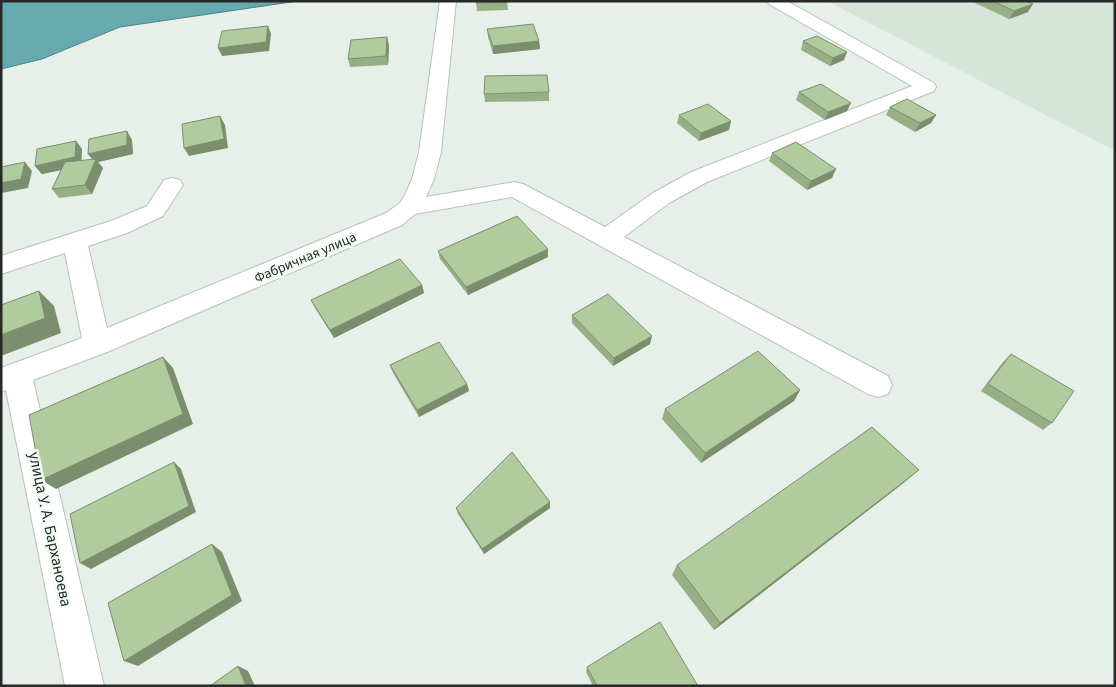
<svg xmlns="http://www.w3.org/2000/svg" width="1116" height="687" font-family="'Source Sans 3',sans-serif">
  <rect width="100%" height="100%" fill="#e6f0e9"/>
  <!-- built -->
  <polygon fill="#d5e5da" points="827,1 1115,1 1115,151"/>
  <!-- water -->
  <polygon fill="#66a9ae" stroke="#538386" points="1,1 298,1 120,27 42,59 1,69"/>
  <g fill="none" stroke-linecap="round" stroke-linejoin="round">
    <defs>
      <polygon id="minor" points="440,1 456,1 441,152 434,179 426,197 515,182 523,184 605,227 653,193 691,172 912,86 769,4 767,1 787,1 934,83 936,87 934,91 707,182 669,203 624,237 888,376 892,385 888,394 878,397 868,394 512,197 415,214 402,225 107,352 33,380 104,686 65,686 6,390 1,392 1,368 82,338 65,253 1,274 1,256 111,221 147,206 164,180 172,178 180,180 183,185 163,216 127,233 88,246 107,328 386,213 400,203 405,195 412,179 419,152"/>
    </defs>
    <!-- minor casing -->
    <use href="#minor" stroke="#b8c1ba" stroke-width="2"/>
    <!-- minor -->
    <use href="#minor" fill="#fff" fill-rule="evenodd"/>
  </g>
  <!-- wall -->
  <g fill="#97af87">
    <polygon points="476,1 507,1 508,10 477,11"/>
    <polygon points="971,1 1026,1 1028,12 1009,19"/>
    <polygon points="487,29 539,41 540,49 493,54 488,37"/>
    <polygon points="387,37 389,46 388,65 350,67 348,59"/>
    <polygon points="803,41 844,60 830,66 801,50"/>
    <polygon points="549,92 549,101 485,102 484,94"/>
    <polygon points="799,92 847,111 825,120 796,100"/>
    <polygon points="890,107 936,115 931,123 915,132 886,115"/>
    <polygon points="679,115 729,130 699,141 677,123"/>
    <polygon points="132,140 133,154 98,162 103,168 92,194 59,198 52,189 61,170 42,174 35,166 76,141 82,149 81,161 93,160 88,154"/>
    <polygon points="772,153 832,178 807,190 769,161"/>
    <polygon points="548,249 548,257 468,295 440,259 438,251"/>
    <polygon points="422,285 424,293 334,338 315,308 311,300"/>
    <polygon points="572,315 650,344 613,366 572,323"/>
    <polygon points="1011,354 1052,423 1043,430 981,391 1003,362"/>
    <polygon points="390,365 467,384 469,391 419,417 393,373"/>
    <polygon points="800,390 794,401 701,463 662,419 665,409"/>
    <polygon points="906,481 714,630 672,575 677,565"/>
    <polygon points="550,502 550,508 484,554 458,514 456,508"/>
    <polygon points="587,667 698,686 593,686 586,672"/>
  </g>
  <!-- shaded-wall -->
  <g fill="#7b8e6e">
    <polygon points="1033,4 1028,12 1009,19 1014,11"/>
    <polygon points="268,26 271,34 269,51 222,56 218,48"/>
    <polygon points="387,37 389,46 388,65 386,56"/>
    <polygon points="539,41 540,49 493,54 493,46"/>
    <polygon points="847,52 844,60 830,66 833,58"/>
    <polygon points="851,103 847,111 825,120 828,112"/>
    <polygon points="936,115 931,123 915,132 920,123"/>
    <polygon points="220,116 225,125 228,148 189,156 184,148"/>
    <polygon points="731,121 729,130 699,141 701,133"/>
    <polygon points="127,131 132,140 133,154 98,162 103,168 92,194 85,185 95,162 88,154"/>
    <polygon points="76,141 82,149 81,166 42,174 35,166"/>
    <polygon points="25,162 32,171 28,188 1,193 1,183"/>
    <polygon points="836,169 832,178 807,190 811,181"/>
    <polygon points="548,249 548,257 468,295 466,287"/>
    <polygon points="422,285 424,293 334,338 330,330"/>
    <polygon points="39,291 54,306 61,333 1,356 1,335"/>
    <polygon points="652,336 650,344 613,366 614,358"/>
    <polygon points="163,357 173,368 193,424 56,489 41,480"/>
    <polygon points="467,384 469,391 419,417 417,410"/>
    <polygon points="800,390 794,401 701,463 705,453"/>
    <polygon points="174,462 181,469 196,512 91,569 80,563"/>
    <polygon points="919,470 906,481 714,630 720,623"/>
    <polygon points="550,502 550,508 484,554 482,549"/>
    <polygon points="212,544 222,552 242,601 138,666 124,661"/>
    <polygon points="238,666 248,671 255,686 246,686"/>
  </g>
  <!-- building -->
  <g fill="#b0cb9d" stroke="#7b8e6e">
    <polygon points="476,1 507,1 508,2 476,3"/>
    <polygon points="993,1 1026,1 1033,4 1014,11"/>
    <polygon points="533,24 539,41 493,46 487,29"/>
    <polygon points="268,26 266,42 218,48 222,31"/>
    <polygon points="817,36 847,52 833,58 803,41"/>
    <polygon points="387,37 386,56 348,59 351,40"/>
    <polygon points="547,75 549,92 484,94 485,76"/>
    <polygon points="821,84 851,103 828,112 799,92"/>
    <polygon points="907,99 936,115 920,123 890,107"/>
    <polygon points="708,104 731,121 701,133 679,115"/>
    <polygon points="220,116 224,139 184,148 182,124"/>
    <polygon points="127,131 127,145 88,154 89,139"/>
    <polygon points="76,141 75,157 35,166 37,149"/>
    <polygon points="796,142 836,169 811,181 772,153"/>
    <polygon points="96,159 85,185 52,189 65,162"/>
    <polygon points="25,162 21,179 1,183 1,167"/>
    <polygon points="517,216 548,249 466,287 438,251"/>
    <polygon points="400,259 422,285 330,330 311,300"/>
    <polygon points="39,291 45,318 1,335 1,305"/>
    <polygon points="608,294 652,336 614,358 572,315"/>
    <polygon points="439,342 467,384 417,410 390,365"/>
    <polygon points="758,351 800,390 705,453 665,409"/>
    <polygon points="1011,354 1074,391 1052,423 988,384"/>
    <polygon points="163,357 183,414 41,480 29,415"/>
    <polygon points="872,427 919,470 720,623 677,565"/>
    <polygon points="512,452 550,502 482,549 456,508"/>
    <polygon points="174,462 189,506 80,563 70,514"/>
    <polygon points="212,544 232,595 124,661 108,603"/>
    <polygon points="660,622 698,686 597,686 587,667"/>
    <polygon points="238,666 246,686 210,686"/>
  </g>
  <g text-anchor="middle" stroke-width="5" stroke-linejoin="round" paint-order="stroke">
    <!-- street labels -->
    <g font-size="14" fill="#262927" stroke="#f3fdf6">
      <text transform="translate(305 257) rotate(-23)" y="5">Фабричная улица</text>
    </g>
    <!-- near-street labels -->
    <g font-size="16" fill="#262927" stroke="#f3fdf6">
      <text transform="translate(51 529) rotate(78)" y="6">улица У. А. Барханоева</text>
    </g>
  </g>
  <!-- border -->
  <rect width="1116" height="687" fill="none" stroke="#262927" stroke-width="5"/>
</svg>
